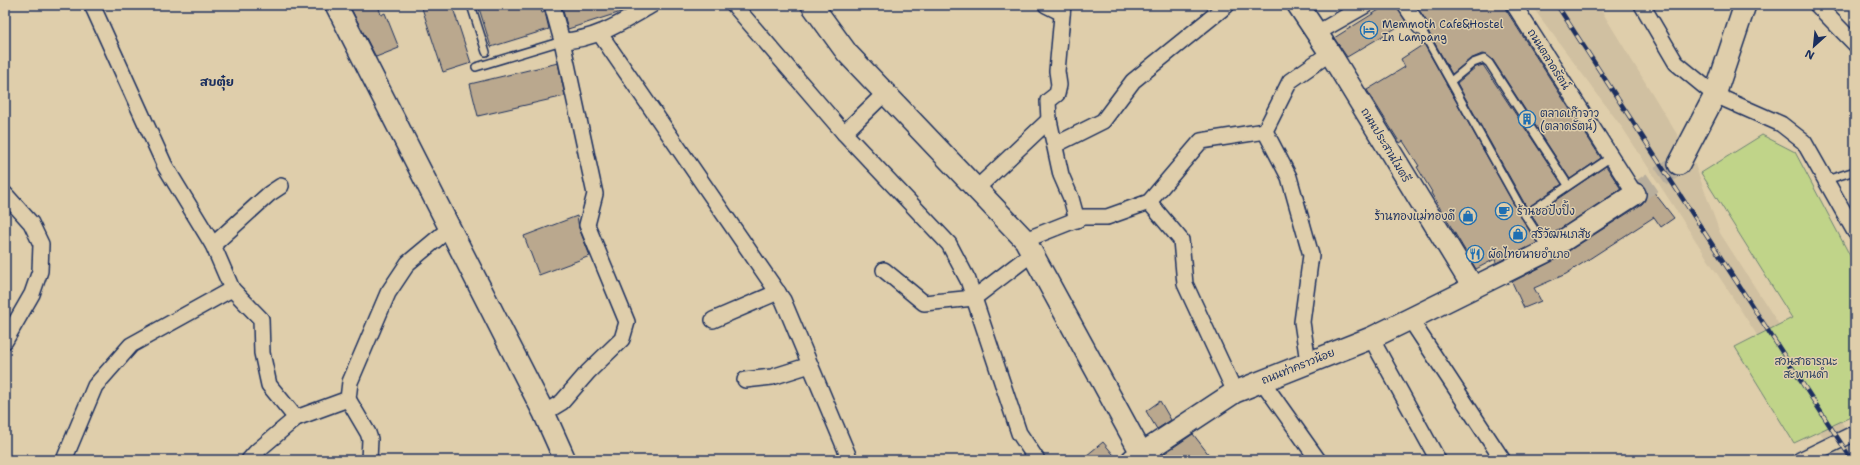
<svg xmlns="http://www.w3.org/2000/svg" width="1860" height="465" font-family="'Shantell Sans','Playpen Sans Thai',sans-serif">
  <rect width="100%" height="100%" fill="#dfceab"/>
  <filter id="ink" filterUnits="userSpaceOnUse"><feTurbulence type="fractalNoise" baseFrequency=".025" numOctaves="2"/><feDisplacementMap in="SourceGraphic" scale="8" xChannelSelector="R" yChannelSelector="G"/><feConvolveMatrix kernelMatrix="1 2 1 2 8 2 1 2 1" color-interpolation-filters="sRGB"/></filter>
  <g filter="url(#ink)">
    <!-- built -->
    <polygon fill="#d0c0a1" points="1531,5 1598,5 1694,162 1720,233 1855,443 1855,455 1847,460 1838,460 1624,130"/>
    <!-- green -->
    <polygon fill="#c0d489" stroke="#6e8274" points="1762,135 1795,152 1855,265 1855,415 1794,443 1735,347 1792,318 1701,173"/>
    <!-- building -->
    <g fill="#baa88e" stroke="#1b2f5e">
      <polygon points="349,5 378,5 381,15 385,13 399,48 376,57"/>
      <polygon points="421,5 452,5 471,63 443,72"/>
      <polygon points="478,5 540,5 542,13 545,12 549,29 491,47"/>
      <polygon points="567,5 634,5 624,11 568,29 562,7"/>
      <polygon points="1387,5 1396,5 1406,22 1347,57 1334,38"/>
      <polygon points="1416,5 1505,5 1506,10 1601,158 1570,179 1493,60 1487,55 1482,54 1470,59 1452,74 1428,31 1427,22"/>
      <polygon points="1424,44 1521,217 1537,243 1496,263 1495,259 1476,269 1431,193 1432,192 1417,167 1419,166 1403,141 1400,143 1367,90 1405,67 1401,59"/>
      <polygon points="558,63 565,96 478,116 470,84"/>
      <polygon points="1483,65 1562,184 1527,208 1457,83 1476,67"/>
      <polygon points="1606,166 1621,189 1546,238 1532,216"/>
      <polygon points="1653,191 1674,218 1661,227 1654,217 1566,274 1534,288 1541,301 1524,308 1512,282 1553,261 1642,204 1645,200 1647,195"/>
      <polygon points="577,216 579,228 590,256 539,275 524,236"/>
      <polygon points="1160,401 1171,420 1157,429 1146,411"/>
      <polygon points="1193,434 1213,460 1165,460 1162,455"/>
      <polygon points="1103,442 1118,460 1081,460"/>
    </g>
    <g fill="none" stroke-linecap="round" stroke-linejoin="round">
      <!-- secondary-tunnel -->
      <polyline stroke="#b8ae9c" stroke-width="21" stroke-dasharray="21 10" stroke-linecap="butt" points="1635,194 1679,164"/>
      <defs>
        <g id="lane">
          <polyline points="471,5 486,52"/>
          <polyline points="1420,27 1525,215 1547,249"/>
          <polyline points="476,67 562,41"/>
          <polyline points="1451,81 1473,63 1484,59 1489,63 1568,185"/>
          <polyline points="1826,180 1855,171"/>
          <polyline points="1525,215 1611,157"/>
          <polyline points="257,451 264,460"/>
        </g>
        <g id="street">
          <polyline points="92,5 165,166 213,245 232,289 261,319 262,353 269,385 296,418"/>
          <polyline points="734,5 844,133 949,244 968,280 1019,433 1037,460"/>
          <polyline points="1046,5 1062,13"/>
          <polyline points="1063,5 1057,71 1059,85 1057,94 1048,101 1049,120 1061,175 1071,198 1077,220"/>
          <polyline points="1405,5 1420,27"/>
          <polyline points="1514,5 1635,194"/>
          <polyline points="1642,5 1676,63 1715,95 1781,124 1804,142 1855,232"/>
          <polyline points="1817,5 1855,44"/>
          <polyline points="1317,33 1366,5"/>
          <polyline points="600,34 783,300 850,460"/>
          <path d="M562 41C596 40 624 21 652 5"/>
          <polyline points="844,133 885,93"/>
          <polyline points="1055,145 1103,121 1133,81 1227,5"/>
          <polyline points="976,189 1049,120"/>
          <polyline points="5,194 31,223 41,244 40,271 32,294 5,341"/>
          <polyline points="1149,202 1181,240 1185,284 1235,392"/>
          <polyline points="1025,240 1083,217 1107,217 1149,202 1201,141 1265,131"/>
          <polyline points="213,245 269,194 281,186"/>
          <polyline points="884,270 924,303 974,298 1034,252"/>
          <polyline points="1410,319 1502,459"/>
          <polyline points="713,320 778,292"/>
          <polyline points="1371,338 1438,460"/>
          <polyline points="1308,362 1302,322 1311,255 1289,177 1265,131 1290,81 1330,53"/>
          <polyline points="745,380 772,377 810,365"/>
          <polyline points="1262,381 1318,460"/>
          <polyline points="348,399 368,433 370,439 369,460"/>
          <polyline points="544,413 562,402 588,372 622,339 627,322 587,225 595,194 562,41 552,5"/>
          <polyline points="64,460 95,386 131,345 232,289"/>
          <polyline points="249,460 257,451 296,418 348,399 350,382 388,293 408,263 450,228"/>
          <polyline points="1800,460 1855,433"/>
        </g>
        <g id="secondary">
          <polyline points="336,5 544,413 565,460"/>
          <polyline points="812,5 847,53 1025,240 1145,460"/>
          <polyline points="1298,5 1330,53 1473,287"/>
          <polyline points="1679,164 1715,95 1745,5"/>
          <polyline points="1132,460 1235,392 1371,338 1410,319 1547,251 1635,194"/>
        </g>
      </defs>
      <!-- lane casing -->
      <use href="#lane" stroke="#1b2f5e" stroke-width="10"/>
      <!-- street casing -->
      <use href="#street" stroke="#1b2f5e" stroke-width="18"/>
      <!-- secondary casing -->
      <use href="#secondary" stroke="#1b2f5e" stroke-width="24"/>
      <!-- lane -->
      <use href="#lane" stroke="#dfceab" stroke-width="7"/>
      <!-- street -->
      <use href="#street" stroke="#dfceab" stroke-width="15"/>
      <!-- secondary -->
      <use href="#secondary" stroke="#dfceab" stroke-width="21"/>
      <defs>
        <polyline id="rail" points="1557,5 1852,460"/>
      </defs>
      <!-- rail casing -->
      <use href="#rail" stroke="#1b2f5e" stroke-width="4.5"/>
      <!-- rail -->
      <use href="#rail" stroke="#dfceab" stroke-width="3" stroke-dasharray="9" stroke-linecap="butt"/>
    </g>
  </g>
  <!-- icons -->
  <defs>
    <symbol id="hotel-ring" viewBox="-11 -11 22 22"><circle r="9.5" fill="#dfceab" stroke="#1f6fb2" stroke-width="1.5"/><path d="M-6-4.5h1.5V1H6V5H4.5V3h-9V5H-6ZM-4 0a1.8 1.8 0 1 1 3.6 0ZM.5 0V-2.5h3Q6-2.5 6 0Z" fill="#1f6fb2"/></symbol>
    <symbol id="building-ring" viewBox="-11 -11 22 22"><circle r="9.5" fill="#dfceab" stroke="#1f6fb2" stroke-width="1.5"/><path d="M-4-6H4V6H1V3H-1V6H-4ZM-2.5-4.3h1.7v1.8h-1.7ZM.8-4.3h1.7v1.8H.8ZM-2.5-1h1.7V.8h-1.7ZM.8-1h1.7V.8H.8Z" fill="#1f6fb2"/></symbol>
    <symbol id="cafe-ring" viewBox="-11 -11 22 22"><circle r="9.5" fill="#dfceab" stroke="#1f6fb2" stroke-width="1.5"/><path d="M-5.5-4.5H6V0H3Q3 3.5 0 3.5H-2.5Q-5.5 3.5-5.5 0ZM3-3.2v2h1.7v-2ZM-6 4.5H4V6H-6Z" fill="#1f6fb2"/></symbol>
    <symbol id="shop-ring" viewBox="-11 -11 22 22"><circle r="9.5" fill="#dfceab" stroke="#1f6fb2" stroke-width="1.5"/><path d="M-5-2.5h2.3a2.7 3.5 0 0 1 5.4 0H5L5.5 6h-11ZM-1.5-2.5h3a1.5 2.3 0 0 0-3 0Z" fill="#1f6fb2"/></symbol>
    <symbol id="restaurant-ring" viewBox="-11 -11 22 22"><circle r="9.5" fill="#dfceab" stroke="#1f6fb2" stroke-width="1.5"/><path d="M-5-6h1v4h1v-4h1v4h1v-4h1v5L-1.5 .5V6h-2V.5L-5-1ZM5-6V6H3V1.5H1.5Q1.5-4 5-6Z" fill="#1f6fb2"/></symbol>
  </defs>
  <g fill-rule="evenodd">
    <use href="#hotel-ring" x="1359" y="20" width="20" height="20"/>
    <use href="#building-ring" x="1517" y="109" width="20" height="20"/>
    <use href="#cafe-ring" x="1494" y="201" width="20" height="20"/>
    <use href="#shop-ring" x="1458" y="206" width="20" height="20"/>
    <use href="#shop-ring" x="1508" y="224" width="20" height="20"/>
    <use href="#restaurant-ring" x="1465" y="244" width="20" height="20"/>
  </g>
  <g text-anchor="middle" stroke-width="3" stroke-linejoin="round" paint-order="stroke">
    <!-- poi labels -->
    <g font-size="11" fill="#1b2f5e" stroke="#dfceab" text-anchor="start">
      <text x="1382" y="28">Memmoth Cafe&amp;Hostel<tspan x="1382" dy="13">In Lampang</tspan></text>
      <text x="1540" y="117">ตลาดเก๊าจาว<tspan x="1540" dy="13">(ตลาดรัตน์)</tspan></text>
      <text x="1517" y="215">ร้านชอปังปิ้ง</text>
      <text x="1455" y="220" text-anchor="end">ร้านทองแม่ทองดี</text>
      <text x="1531" y="238">สริวัฒนเภสัช</text>
      <text x="1488" y="258">ผัดไทยนายอำเภอ</text>
    </g>
    <!-- street labels -->
    <g font-size="11" fill="#1b2f5e" stroke="#dfceab">
      <text transform="translate(1549 59) rotate(58)" y="4">ถนนตลาดรัตน์</text>
      <text transform="translate(1386 145) rotate(59)" y="4">ถนนประสานไมตรี</text>
      <text transform="translate(1298 366) rotate(-22)" y="4">ถนนท่าคราวน้อย</text>
    </g>
    <!-- park labels -->
    <g font-size="11" fill="#2c4062" stroke="#dfceab">
      <text x="1806" y="365">สวนสาธารณะ<tspan x="1806" dy="13">สะพานดำ</tspan></text>
    </g>
    <!-- neighbourhood labels -->
    <g font-size="12" font-weight="bold" fill="#1b2f5e" stroke="#dfceab">
      <text x="217" y="86">สบตุ๋ย</text>
    </g>
  </g>
  <!-- margin -->
  <rect width="1860" height="465" fill="none" stroke="#dfceab" stroke-width="20"/>
  <rect x="10" y="10" width="1840" height="445" fill="none" stroke="#1b2f5e" stroke-width="1.5" filter="url(#ink)"/>
  <!-- north arrow -->
  <g transform="translate(1814 46) rotate(207)" stroke="#dfceab" stroke-width="3" paint-order="stroke">
  <path d="M0-3L7 15L0 10L-7 15Z" fill="#1b2f5e"/>
  <text y="-6" font-size="11" font-weight="bold" text-anchor="middle" fill="#1b2f5e">N</text>
  </g>
</svg>
